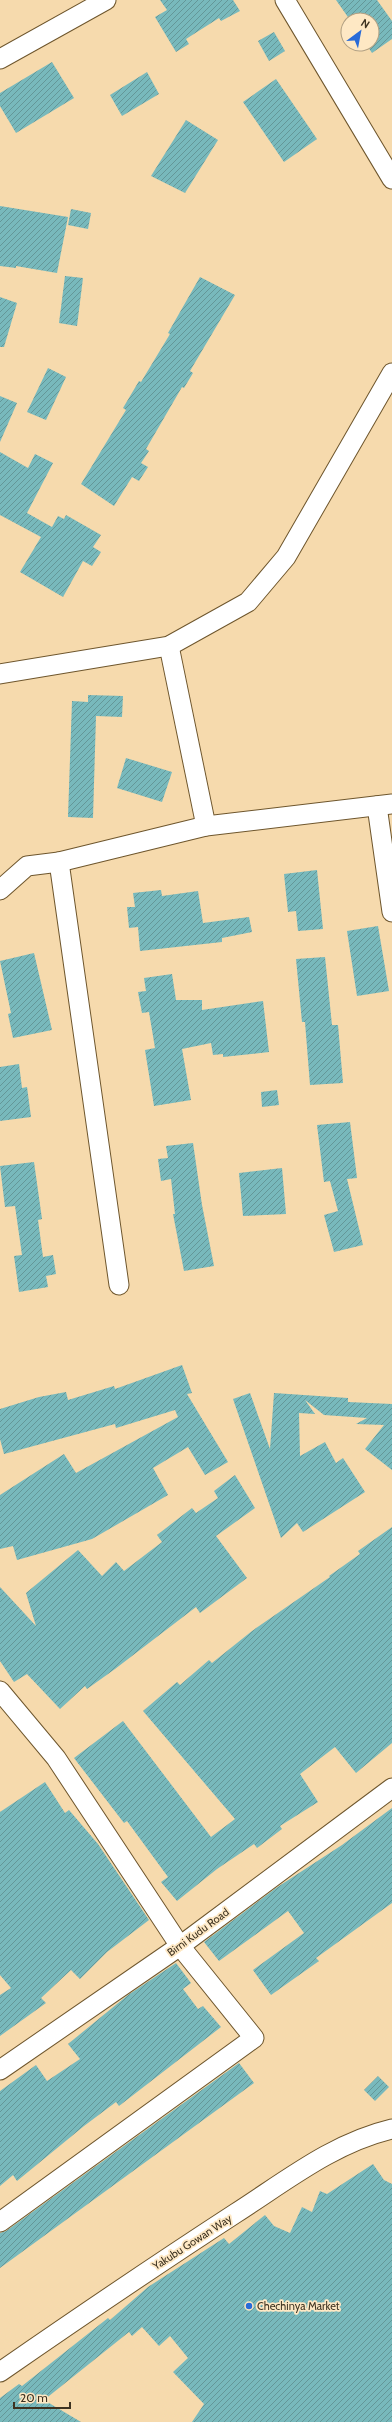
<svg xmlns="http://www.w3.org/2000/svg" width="392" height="2422" font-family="Cabin,sans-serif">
  <defs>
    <pattern id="building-hatch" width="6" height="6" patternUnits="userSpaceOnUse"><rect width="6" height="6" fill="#78b9bc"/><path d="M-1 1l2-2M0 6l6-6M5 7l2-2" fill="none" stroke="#649798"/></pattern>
  </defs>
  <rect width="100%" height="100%" fill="#f6daad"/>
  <!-- building -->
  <g fill="url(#building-hatch)">
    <polygon points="160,0 233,0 240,11 221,21 219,18 186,39 189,44 176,52 155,17 167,10"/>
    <polygon points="336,0 377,0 392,21 392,39 372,53 366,44 372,44 372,20 350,20"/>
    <polygon points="274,32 285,51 269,61 258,41"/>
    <polygon points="52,62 74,98 16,133 0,106 0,93"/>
    <polygon points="147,72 159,94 122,116 110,95"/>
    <polygon points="276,79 317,139 284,162 243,102"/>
    <polygon points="186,120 218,140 185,193 151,176"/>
    <polygon points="0,206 68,217 57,273 16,266 16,268 0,266"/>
    <polygon points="71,209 91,213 88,229 68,225"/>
    <polygon points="65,276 83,278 77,326 59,323"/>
    <polygon points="200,277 235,295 190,371 193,373 184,388 182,387 146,449 149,451 141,463 148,467 139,481 132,477 114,506 81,484 126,410 123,408 139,381 141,382 170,334 168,333"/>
    <polygon points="0,297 17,303 4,347 0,347"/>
    <polygon points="48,368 66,377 46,420 27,412"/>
    <polygon points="0,396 17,403 0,442"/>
    <polygon points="0,452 28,468 35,454 53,463 27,513 52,527 58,516 64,519 66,515 101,535 93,547 101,552 92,566 83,561 63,597 20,572 41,537 0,515"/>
    <polygon points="88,695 123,696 122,717 96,716 93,818 68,817 72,701 88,702"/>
    <polygon points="126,758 172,772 162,802 117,788"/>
    <polygon points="317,870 323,929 298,931 296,911 288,912 284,874"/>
    <polygon points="161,890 162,896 198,891 203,923 249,917 252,932 222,938 222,942 140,951 138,927 129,928 127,907 135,907 133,893"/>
    <polygon points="378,926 389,991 357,996 347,931"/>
    <polygon points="34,953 52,1030 13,1038 8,1014 11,1013 0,961"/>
    <polygon points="325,957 332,1025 338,1025 343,1083 310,1085 305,1022 302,1022 296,959"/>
    <polygon points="172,974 176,1000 202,1000 202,1010 263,1001 269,1052 223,1057 223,1054 213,1055 211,1043 182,1049 191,1100 154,1106 145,1050 155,1048 149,1012 142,1013 138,992 146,991 144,978"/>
    <polygon points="19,1064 22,1088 27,1087 31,1117 0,1121 0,1067"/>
    <polygon points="277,1090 279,1105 262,1107 261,1092"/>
    <polygon points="350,1122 357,1178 347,1179 363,1245 334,1252 324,1215 338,1211 330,1181 324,1182 317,1125"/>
    <polygon points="193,1143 202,1205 214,1266 184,1271 173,1214 175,1214 171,1179 161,1181 158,1159 168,1158 166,1146"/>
    <polygon points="34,1162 42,1219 38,1220 43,1257 53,1255 56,1274 46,1276 48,1287 19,1292 14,1256 22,1255 15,1206 5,1207 0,1166"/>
    <polygon points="282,1168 286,1214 243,1216 239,1173"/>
    <polygon points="182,1365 192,1393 187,1394 228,1462 205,1475 188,1447 153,1468 168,1495 92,1539 17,1560 13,1546 0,1549 0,1495 64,1454 76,1473 178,1417 175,1410 116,1428 115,1424 4,1454 0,1439 0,1409 39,1397 66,1392 68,1400 114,1386 115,1389"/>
    <polygon points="250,1393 270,1449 274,1393 348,1398 348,1402 392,1404 392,1470 365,1449 384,1425 356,1424 367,1418 324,1415 305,1400 315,1414 299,1413 300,1456 325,1442 336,1463 343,1458 365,1492 303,1532 297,1523 281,1538 233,1399"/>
    <polygon points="235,1475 255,1508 216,1536 247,1578 200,1613 196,1607 115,1669 87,1689 85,1686 60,1709 27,1674 14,1682 0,1661 0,1587 36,1626 26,1593 78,1550 102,1576 116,1562 124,1571 162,1542 157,1535 192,1508 196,1513 218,1498 214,1491"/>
    <polygon points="392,1527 392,1743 356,1773 335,1747 300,1774 318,1802 280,1826 282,1829 257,1848 254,1844 217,1869 177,1901 161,1882 168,1877 127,1821 124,1823 74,1758 123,1721 211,1837 235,1819 143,1711 177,1682 180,1685 209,1660 212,1663 252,1631 330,1577 329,1576 360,1554 358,1551"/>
    <polygon points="45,1782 65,1813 69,1810 98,1844 149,1920 107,1952 80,1979 71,1970 41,1998 46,2003 0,2036 0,1995 11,1988 0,1975 0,1812"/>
    <polygon points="392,1808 392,1903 316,1958 319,1961 271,1995 253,1970 304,1933 288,1911 219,1961 204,1942 276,1888 342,1845"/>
    <polygon points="176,1963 191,1983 183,1989 198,2009 203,2006 221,2027 119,2106 116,2102 84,2126 17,2181 13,2175 0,2186 0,2091 36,2065 47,2081 80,2059 68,2044 128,1995"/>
    <polygon points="239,2063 254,2083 0,2268 0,2233 6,2231"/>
    <polygon points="378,2076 389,2087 375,2101 364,2090"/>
    <polygon points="373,2164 384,2180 392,2184 392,2422 192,2422 204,2404 173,2372 188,2358 170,2336 159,2346 142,2327 132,2336 129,2332 44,2400 81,2422 0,2422 0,2398 19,2384 22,2386 108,2318 110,2320 148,2287 224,2238 229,2244 265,2215 274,2226 290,2233 302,2207 312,2212 320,2191 327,2194"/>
  </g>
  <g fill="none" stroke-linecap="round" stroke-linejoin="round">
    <defs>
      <g id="minor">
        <polyline points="285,0 392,179"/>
        <polyline points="0,59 106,0"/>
        <polyline points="169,646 206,826"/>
        <polyline points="0,674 169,646 248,602 286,557 392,373"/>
        <polyline points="377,806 392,912"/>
        <polyline points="0,890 27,866 59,862"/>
        <polyline points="119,1285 59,862 206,826 392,804"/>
        <polyline points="0,1691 56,1758 180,1946 254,2038 0,2222"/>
        <polyline points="0,2070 180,1946 392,1788"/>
        <path d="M0 2372C78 2318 156 2265 236 2213 286 2181 333 2143 392 2129"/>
      </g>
    </defs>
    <!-- minor casing -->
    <use href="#minor" stroke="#6e562d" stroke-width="21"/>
    <!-- minor -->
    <use href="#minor" stroke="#fff" stroke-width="19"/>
  </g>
  <!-- markers -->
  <circle fill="#296bd8" stroke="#fee8c4" stroke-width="1.5" cx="249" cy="2306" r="4"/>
  <g text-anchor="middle" stroke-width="3.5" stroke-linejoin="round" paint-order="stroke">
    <!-- street labels -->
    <g font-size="11" fill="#3e3321" stroke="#fee8c4">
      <text transform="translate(198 1932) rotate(-36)" y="4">Birni Kudu Road</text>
      <text transform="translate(192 2242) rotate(-33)" y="4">Yakubu Gowan Way</text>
    </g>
    <!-- poi labels -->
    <g font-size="11" fill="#3e3321" stroke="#fee8c4" text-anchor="start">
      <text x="257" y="2310">Chechinya Market</text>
    </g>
  </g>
  <!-- north arrow -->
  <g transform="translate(360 32) rotate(32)"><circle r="19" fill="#fee8c4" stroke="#b1a083"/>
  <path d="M0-3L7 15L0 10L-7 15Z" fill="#296bd8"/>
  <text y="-6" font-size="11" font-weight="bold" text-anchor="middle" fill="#3e3321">N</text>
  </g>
  <!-- scale -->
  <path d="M14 2402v6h56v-6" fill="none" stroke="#3e3321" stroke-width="2"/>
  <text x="20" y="2402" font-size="12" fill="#3e3321" stroke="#fee8c4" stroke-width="3" paint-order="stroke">20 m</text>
</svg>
